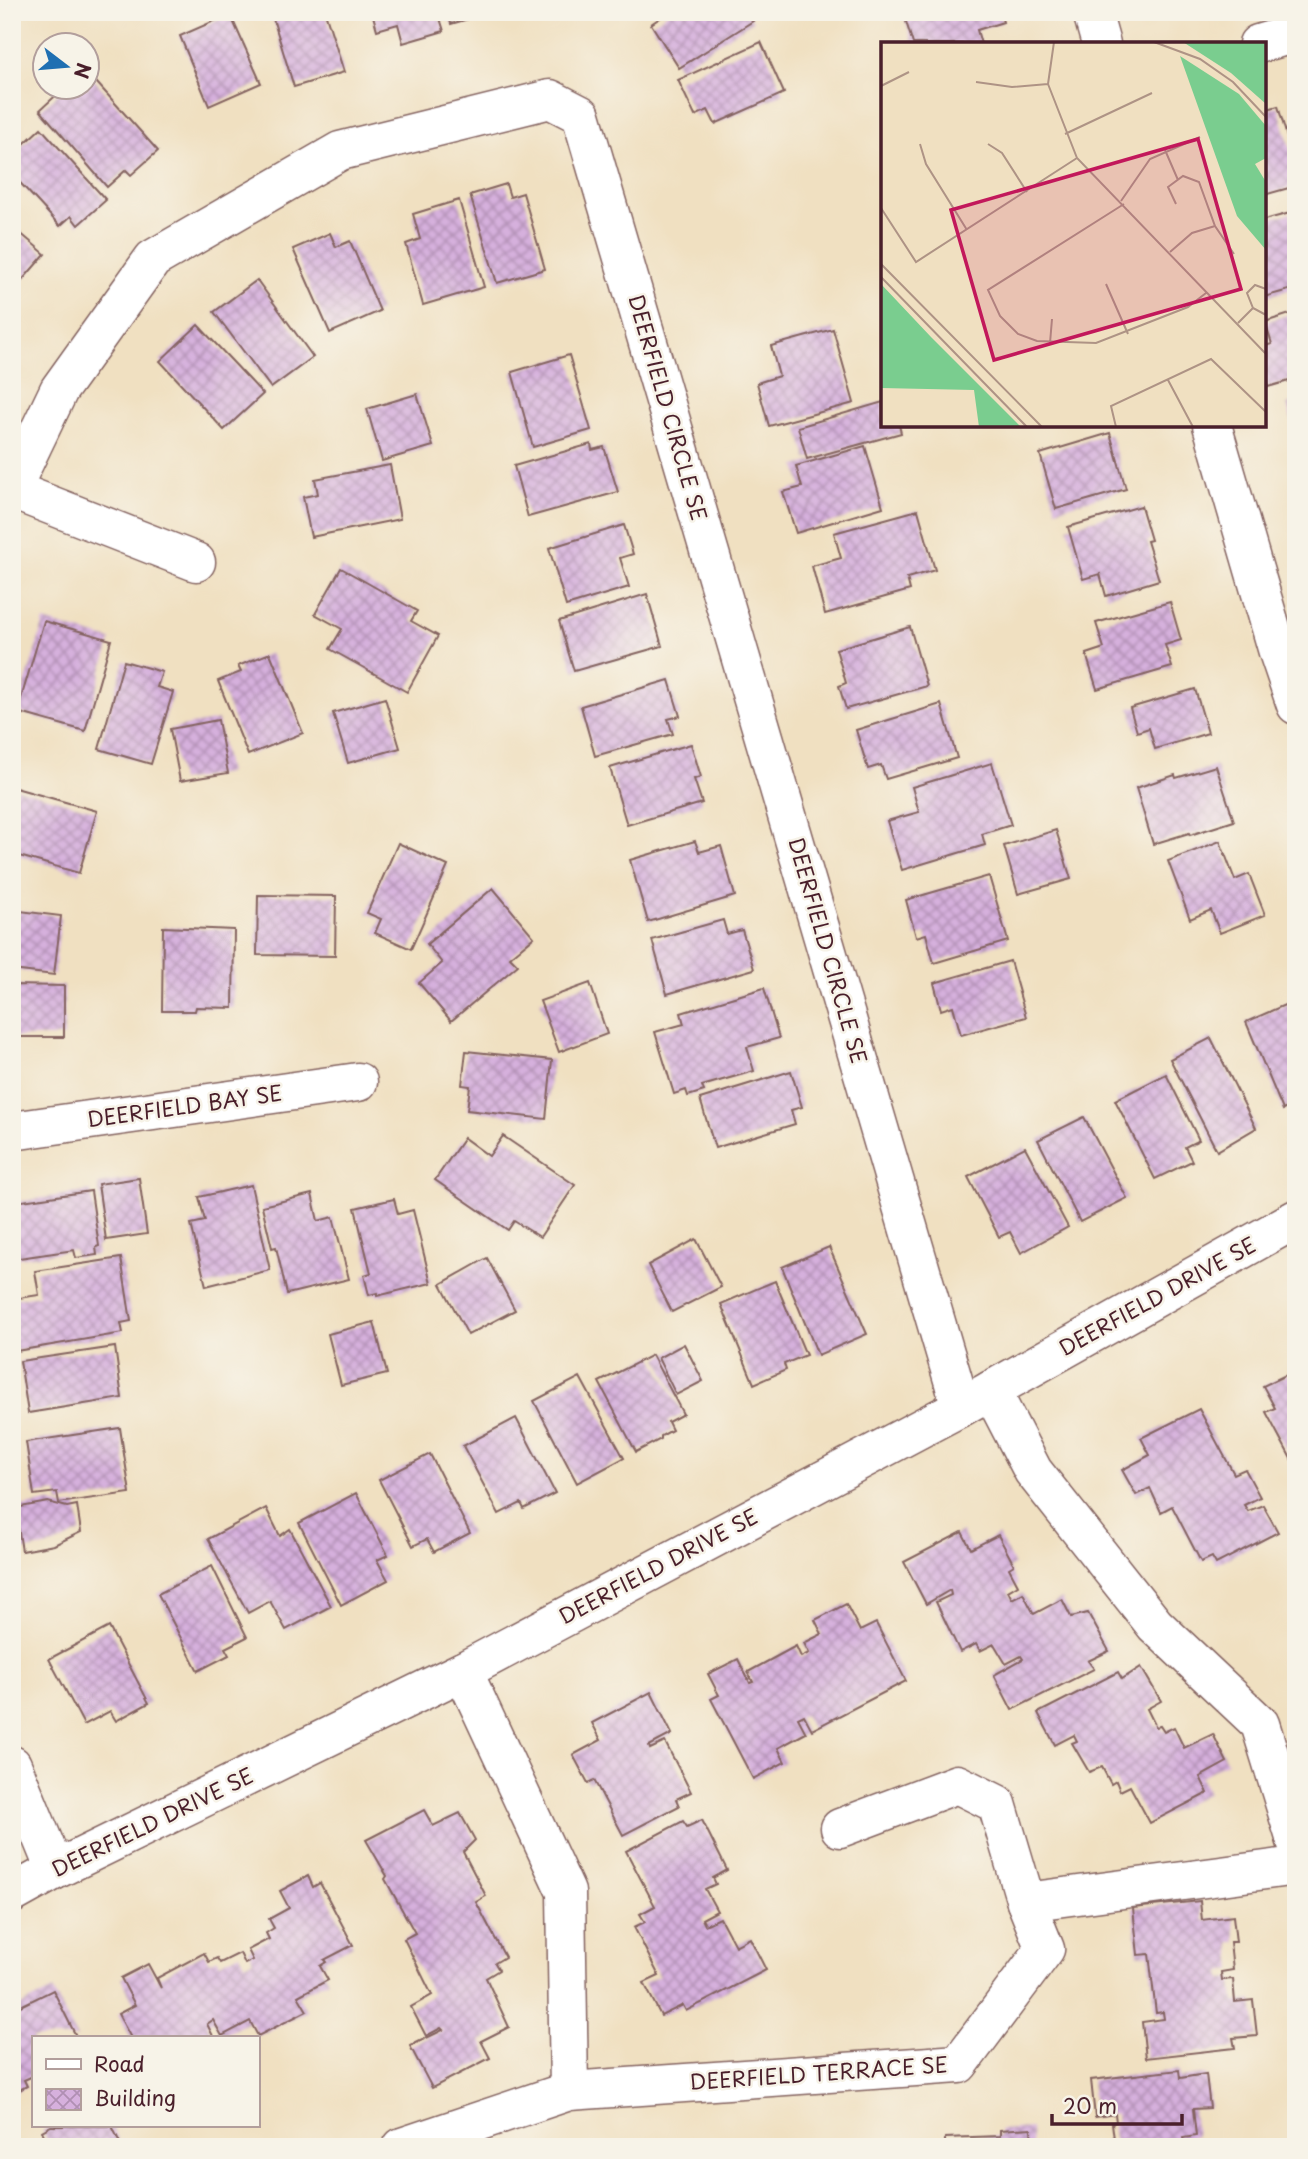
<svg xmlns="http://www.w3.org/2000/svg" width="1308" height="2159" font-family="'Playpen Sans',sans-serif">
  <defs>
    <pattern id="building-cross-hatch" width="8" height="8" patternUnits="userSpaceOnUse" patternTransform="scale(1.75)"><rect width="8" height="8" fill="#d6b0dd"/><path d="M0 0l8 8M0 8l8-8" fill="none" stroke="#b08fb3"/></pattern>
  </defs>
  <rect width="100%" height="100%" fill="#f7f3e8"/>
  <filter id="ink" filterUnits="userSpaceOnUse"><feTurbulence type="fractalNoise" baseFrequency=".0143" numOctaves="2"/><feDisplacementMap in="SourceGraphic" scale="14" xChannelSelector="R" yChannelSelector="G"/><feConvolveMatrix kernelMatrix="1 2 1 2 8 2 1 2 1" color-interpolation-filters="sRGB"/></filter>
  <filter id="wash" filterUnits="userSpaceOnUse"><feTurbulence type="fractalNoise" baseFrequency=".00686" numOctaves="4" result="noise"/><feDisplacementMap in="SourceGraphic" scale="28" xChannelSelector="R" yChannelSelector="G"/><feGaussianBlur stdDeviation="1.57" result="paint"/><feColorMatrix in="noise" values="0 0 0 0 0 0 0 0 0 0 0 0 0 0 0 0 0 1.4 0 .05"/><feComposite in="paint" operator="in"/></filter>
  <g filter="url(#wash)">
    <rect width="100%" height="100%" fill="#f0e0c1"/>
    <g id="blocks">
      <!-- building -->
      <g fill="url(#building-cross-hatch)">
        <polygon points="271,12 325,12 344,72 294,87"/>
        <polygon points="372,12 438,12 444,31 403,43 398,24 377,30"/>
        <polygon points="448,12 489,12 489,13 451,24"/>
        <polygon points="669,12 747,12 753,21 679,68 651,24"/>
        <polygon points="903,12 1000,12 1003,22 977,30 981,44 913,44"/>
        <polygon points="230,14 261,83 209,106 180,36"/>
        <polygon points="761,42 784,93 715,124 708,110 695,116 678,80"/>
        <polygon points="88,73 158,151 131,175 126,170 107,187 40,110 64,88 88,88"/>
        <polygon points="1278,106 1296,168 1296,186 1264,195 1264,110"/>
        <polygon points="41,128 106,200 78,225 71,216 60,226 12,174 12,155"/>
        <polygon points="506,184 510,197 523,193 545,269 497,283 470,195"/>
        <polygon points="459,200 484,287 423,305 406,244 420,239 413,214"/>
        <polygon points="1290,213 1296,232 1296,288 1264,297 1264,220"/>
        <polygon points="12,226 45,254 12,292"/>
        <polygon points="330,233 336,247 350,241 380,311 330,333 293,249"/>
        <polygon points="257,280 313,357 271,388 214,312"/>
        <polygon points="1296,312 1296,379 1268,387 1264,373 1264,346 1272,344 1265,322"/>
        <polygon points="198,325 263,394 224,430 160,361"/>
        <polygon points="833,329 854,403 769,426 757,383 779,376 771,346"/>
        <polygon points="569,355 591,430 533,447 512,372"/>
        <polygon points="417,394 433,446 382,461 367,409"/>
        <polygon points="883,402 883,425 899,425 901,433 807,459 798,427"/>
        <polygon points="1296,402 1296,431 1295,431 1287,405"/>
        <polygon points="1110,433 1126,489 1056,509 1040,454"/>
        <polygon points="591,444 592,450 604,447 618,492 528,517 514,466"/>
        <polygon points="865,446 883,507 796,533 783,492 802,487 796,466"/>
        <polygon points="390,465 400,519 311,537 303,497 318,494 315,479"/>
        <polygon points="1141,506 1151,540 1147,541 1159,580 1106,596 1100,574 1083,579 1068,527"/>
        <polygon points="918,510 935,570 907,578 910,590 825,614 812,566 841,558 834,533"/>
        <polygon points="624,525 633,554 620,558 629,587 566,606 549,548"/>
        <polygon points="341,568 417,611 411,621 438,636 407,692 330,649 342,629 315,614"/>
        <polygon points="647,594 662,646 574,671 559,621"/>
        <polygon points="1170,602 1181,640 1165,645 1172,667 1097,689 1086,654 1104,648 1096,623"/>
        <polygon points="44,621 111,640 85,731 17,712"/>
        <polygon points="910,627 927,686 846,709 839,686 846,683 836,649"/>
        <polygon points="270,653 303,733 248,755 218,681 241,672 238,666"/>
        <polygon points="124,661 162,672 157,687 173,692 151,764 99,749"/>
        <polygon points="669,680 680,716 668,719 673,734 595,756 581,706"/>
        <polygon points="1195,689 1208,733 1155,749 1149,728 1137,732 1130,708"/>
        <polygon points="385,698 400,748 348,763 333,713"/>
        <polygon points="941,704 957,758 886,779 881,765 868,769 856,730"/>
        <polygon points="218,720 228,773 180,781 170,729"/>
        <polygon points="691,744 701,777 694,779 702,803 627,825 610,768"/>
        <polygon points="992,763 1011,825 982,834 985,845 902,870 887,821 919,812 912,787"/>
        <polygon points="1216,766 1234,821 1190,835 1189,833 1153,844 1136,788 1175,775 1176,778"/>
        <polygon points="12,787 97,811 79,873 12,854"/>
        <polygon points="1056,830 1071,879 1018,894 1004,846"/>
        <polygon points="695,841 699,852 721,846 735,896 648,922 630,860"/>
        <polygon points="1220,841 1235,880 1249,874 1265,915 1220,933 1211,910 1190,919 1168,861"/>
        <polygon points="398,843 448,866 411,949 375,933 381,919 367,913"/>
        <polygon points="989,876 1008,941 934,963 926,934 916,937 906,900"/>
        <polygon points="493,888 534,937 510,957 518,965 451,1021 419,983 442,963 427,944"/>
        <polygon points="258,895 336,896 335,956 257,955"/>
        <polygon points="12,910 61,916 54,975 12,970"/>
        <polygon points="723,920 727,934 742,930 754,969 667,994 652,940"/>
        <polygon points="163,927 234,930 233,1008 196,1007 195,1011 162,1011"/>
        <polygon points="1010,961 1026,1017 961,1035 953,1006 941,1010 934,983"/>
        <polygon points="590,983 607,1034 559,1052 540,1001"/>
        <polygon points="12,985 64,986 64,1037 12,1037"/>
        <polygon points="764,988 779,1038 747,1047 754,1071 702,1086 704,1091 688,1096 686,1090 674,1094 655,1032 684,1024 681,1013"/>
        <polygon points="1296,1000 1296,1107 1290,1110 1288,1107 1283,1110 1246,1022"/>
        <polygon points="1211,1038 1256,1128 1217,1151 1170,1059"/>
        <polygon points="466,1051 552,1060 546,1119 467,1110 470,1086 462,1085"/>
        <polygon points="791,1071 802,1107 791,1110 795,1124 715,1148 700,1099"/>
        <polygon points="1166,1074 1199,1140 1185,1147 1192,1161 1155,1179 1115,1100"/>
        <polygon points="1084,1117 1127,1198 1080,1222 1038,1140"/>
        <polygon points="503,1136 575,1185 540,1237 514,1221 508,1230 435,1180 464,1138 489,1156"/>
        <polygon points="1025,1147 1068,1227 1021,1253 1010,1232 999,1237 968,1177"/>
        <polygon points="139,1178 147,1234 106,1240 98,1184"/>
        <polygon points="251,1185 270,1270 206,1286 191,1224 205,1221 199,1197"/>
        <polygon points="91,1191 99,1246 96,1247 97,1255 76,1258 74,1250 12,1259 12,1218 17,1217 15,1202"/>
        <polygon points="312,1194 318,1221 333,1217 349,1279 287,1294 276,1247 272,1248 262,1206"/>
        <polygon points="394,1199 398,1214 413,1210 431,1283 377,1296 377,1293 369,1295 364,1275 371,1273 355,1208"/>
        <polygon points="696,1239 721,1287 672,1312 648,1265"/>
        <polygon points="829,1247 867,1334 818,1355 782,1267"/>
        <polygon points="121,1258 131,1321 121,1323 123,1333 16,1351 12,1329 12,1299 39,1295 35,1271"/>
        <polygon points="487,1258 515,1310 468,1335 441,1284"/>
        <polygon points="775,1281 806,1355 784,1364 786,1370 754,1384 721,1304"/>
        <polygon points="374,1322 387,1374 341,1385 328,1334"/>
        <polygon points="684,1344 703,1381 676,1395 658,1358"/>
        <polygon points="115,1347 122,1398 28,1413 20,1361"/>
        <polygon points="652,1355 683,1414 668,1422 672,1430 661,1436 661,1439 636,1452 599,1382"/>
        <polygon points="1296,1370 1296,1468 1266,1412 1275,1408 1263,1386"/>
        <polygon points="580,1377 624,1458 577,1483 534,1401"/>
        <polygon points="1199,1409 1234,1474 1245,1469 1260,1497 1244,1505 1248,1511 1263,1505 1278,1532 1216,1564 1212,1557 1201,1562 1172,1506 1161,1512 1150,1488 1136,1495 1122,1470 1150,1455 1141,1438"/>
        <polygon points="516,1418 555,1493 524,1509 521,1503 499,1514 463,1446"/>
        <polygon points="120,1428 130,1493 59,1503 57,1492 34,1495 26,1442"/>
        <polygon points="430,1454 470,1533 434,1552 427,1539 413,1546 379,1480"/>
        <polygon points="356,1493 388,1555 377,1560 388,1580 341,1605 299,1523"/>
        <polygon points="48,1502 67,1507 77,1505 81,1532 54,1545 22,1551 15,1508"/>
        <polygon points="266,1508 280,1536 290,1529 331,1606 286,1630 270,1601 248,1613 208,1539"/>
        <polygon points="962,1532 971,1549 998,1535 1014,1565 1009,1568 1018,1585 1008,1591 1012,1599 1023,1593 1034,1614 1062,1599 1071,1617 1088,1613 1109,1651 1088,1661 1094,1669 1012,1710 994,1675 1023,1659 1021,1656 1006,1664 994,1644 980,1651 976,1644 960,1652 936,1602 951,1595 950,1590 926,1604 904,1562"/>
        <polygon points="212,1566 247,1637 225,1648 229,1655 198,1671 158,1594"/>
        <polygon points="846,1604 860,1631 876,1623 906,1681 812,1730 804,1715 798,1718 806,1733 778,1748 785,1762 753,1779 711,1699 719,1695 708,1674 738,1659 750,1683 753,1682 748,1672 796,1646 801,1657 809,1653 804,1643 822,1634 815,1620"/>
        <polygon points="109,1627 149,1703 116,1721 110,1711 84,1725 49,1659"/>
        <polygon points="1141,1667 1161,1701 1147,1709 1156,1727 1160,1726 1164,1732 1174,1727 1184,1748 1213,1734 1227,1762 1200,1777 1208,1793 1150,1823 1130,1786 1120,1791 1116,1781 1111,1784 1102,1767 1089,1772 1072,1743 1077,1741 1074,1735 1055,1745 1038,1713 1118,1672 1122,1679"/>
        <polygon points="651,1692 672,1734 649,1746 650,1749 665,1742 691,1792 676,1799 679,1806 623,1835 594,1780 588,1783 573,1755 601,1740 592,1723"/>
        <polygon points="424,1810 433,1826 460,1813 475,1840 463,1852 486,1896 476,1902 505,1957 495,1963 499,1970 486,1978 509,2027 481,2041 490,2058 432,2088 410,2046 443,2030 441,2028 426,2036 411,2007 432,1995 404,1939 415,1933 385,1879 387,1876 366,1840"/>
        <polygon points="702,1820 727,1870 713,1878 716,1884 705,1889 717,1911 702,1919 705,1925 720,1918 735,1946 750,1938 766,1970 686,2011 683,2005 661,2016 644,1983 659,1976 634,1927 645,1922 640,1914 655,1906 626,1851 683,1821 687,1827"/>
        <polygon points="308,1876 313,1887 320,1883 353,1945 324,1960 326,1962 320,1966 328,1980 298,1996 307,2011 258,2036 250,2021 222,2036 213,2020 207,2024 214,2038 131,2038 118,2014 135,2005 121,1978 148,1964 161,1988 157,1978 204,1953 209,1962 217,1958 220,1963 240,1953 245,1964 253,1960 248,1950 269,1939 266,1933 274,1928 269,1919 289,1908 280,1891"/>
        <polygon points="1200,1901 1202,1920 1233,1916 1236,1942 1230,1942 1233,1970 1221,1972 1222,1980 1233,1979 1235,2002 1253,2000 1257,2036 1233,2038 1235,2048 1146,2058 1142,2022 1164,2019 1163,2012 1156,2013 1149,1954 1138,1955 1133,1908"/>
        <polygon points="53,1990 77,2038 33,2038 33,2076 24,2080 27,2086 12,2094 12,2010"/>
        <polygon points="1179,2070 1180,2078 1206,2074 1210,2108 1193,2109 1196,2136 1183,2138 1185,2147 1115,2147 1112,2123 1116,2122 1115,2114 1095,2117 1091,2080"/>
        <polygon points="51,2126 112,2126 122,2147 42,2147 48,2144 42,2131"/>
        <polygon points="1031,2128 1032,2147 945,2147 945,2138 1000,2136 1000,2130"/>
      </g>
    </g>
  </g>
  <g filter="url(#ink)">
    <use href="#blocks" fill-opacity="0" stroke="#846360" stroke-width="2"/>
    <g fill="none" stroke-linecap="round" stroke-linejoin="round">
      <defs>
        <g id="street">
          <polyline points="1092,12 1101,44"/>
          <polyline points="1258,44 1296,33"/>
          <polyline points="1212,425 1278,652 1296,705"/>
          <polyline points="12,488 59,390 153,259 340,151 550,99 581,115 961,1407"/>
          <polyline points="12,490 196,562"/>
          <polyline points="12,1131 358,1082"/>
          <polyline points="991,1390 1033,1471 1155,1625 1260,1724 1296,1841"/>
          <polyline points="463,1671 566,1892 569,2091"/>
          <polyline points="12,1765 55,1870"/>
          <polyline points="12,1894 55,1870 463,1671 961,1407 1296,1219"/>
          <polyline points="1026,1902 1296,1866"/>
          <polyline points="402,2147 569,2091 959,2064 1045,1949 1026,1902 997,1804 957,1784 840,1828"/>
        </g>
      </defs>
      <!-- street casing -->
      <use href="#street" stroke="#846360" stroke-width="41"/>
      <!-- street -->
      <use href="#street" stroke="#fff" stroke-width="38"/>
    </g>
  </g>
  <g text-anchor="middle" stroke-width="5" stroke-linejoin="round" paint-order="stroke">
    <!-- street labels -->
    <g font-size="21" fill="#4a1f2b" stroke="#f7f3e8">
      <text transform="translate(667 408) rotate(74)" y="7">DEERFIELD CIRCLE SE</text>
      <text transform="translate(827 951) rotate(74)" y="7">DEERFIELD CIRCLE SE</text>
      <text transform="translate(185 1107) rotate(-8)" y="7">DEERFIELD BAY SE</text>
      <text transform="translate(1158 1297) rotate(-29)" y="7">DEERFIELD DRIVE SE</text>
      <text transform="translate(659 1567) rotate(-28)" y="7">DEERFIELD DRIVE SE</text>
      <text transform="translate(153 1823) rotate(-26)" y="7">DEERFIELD DRIVE SE</text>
      <text transform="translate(819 2074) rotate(-4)" y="7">DEERFIELD TERRACE SE</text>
    </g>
  </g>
  <!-- overview -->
  <g transform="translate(881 42)">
    <rect width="385" height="385" fill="#f0e0c1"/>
    <path d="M302 0H385V62L350 31ZM299 14 358 52 385 84V116L374 122 385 140V208L356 174ZM0 242 50 295 140 385H98L93 348 0 346Z" fill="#7acd8f"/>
    <path fill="none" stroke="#ae9385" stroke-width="2" d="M173 0 167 42 196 116 385 312M273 0 319 17 352 40 385 75M95 40 131 45 167 42M0 44 28 30M184 92 271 51M39 102 45 122 86 188M107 102 121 111 146 150M284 108 297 138M240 159 269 117 319 95M243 162 107 248 119 274 137 292 156 299 215 301 307 265 325 251M295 162 287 145 302 134 318 140 334 184 353 212M0 166 35 220 196 116M289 210 311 191 334 184M0 222 161 385M0 235 146 385M225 242 247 292M385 247 374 243 366 251 372 266 385 273M357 281 372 266M169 301 171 277M287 338 312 385M235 385 230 364 330 317 385 370"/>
    <path fill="#c2185b" fill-opacity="0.15" stroke="#c2185b" stroke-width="3.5" d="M317 97 360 247 113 318 70 168Z"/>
    <rect width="385" height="385" fill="none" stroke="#4a1f2b" stroke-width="3.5"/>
  </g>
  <!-- margin -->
  <rect width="1308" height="2159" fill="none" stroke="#f7f3e8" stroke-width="42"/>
  <!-- legend -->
  <rect x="32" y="2036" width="228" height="91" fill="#f7f3e8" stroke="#b29e9c" stroke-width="2"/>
  <rect x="46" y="2059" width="35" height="10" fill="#ffffff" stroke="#b29e9c" stroke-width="2"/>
  <text x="94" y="2072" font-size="21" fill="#4a1f2b">Road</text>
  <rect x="46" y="2089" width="35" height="21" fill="url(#building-cross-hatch)" stroke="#b29e9c" stroke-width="2"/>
  <text x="94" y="2106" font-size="21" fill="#4a1f2b">Building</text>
  <!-- north arrow -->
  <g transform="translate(66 66) rotate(106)"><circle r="33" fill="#f7f3e8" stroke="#b29e9c" stroke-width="2"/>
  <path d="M0-5L12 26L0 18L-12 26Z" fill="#1f6fb2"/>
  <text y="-10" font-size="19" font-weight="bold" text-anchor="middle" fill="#4a1f2b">N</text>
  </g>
  <!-- scale -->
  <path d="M1052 2114v10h130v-10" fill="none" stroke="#4a1f2b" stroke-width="3.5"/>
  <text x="1063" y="2114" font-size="21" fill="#4a1f2b" stroke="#f7f3e8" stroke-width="5" paint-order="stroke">20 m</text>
</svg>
